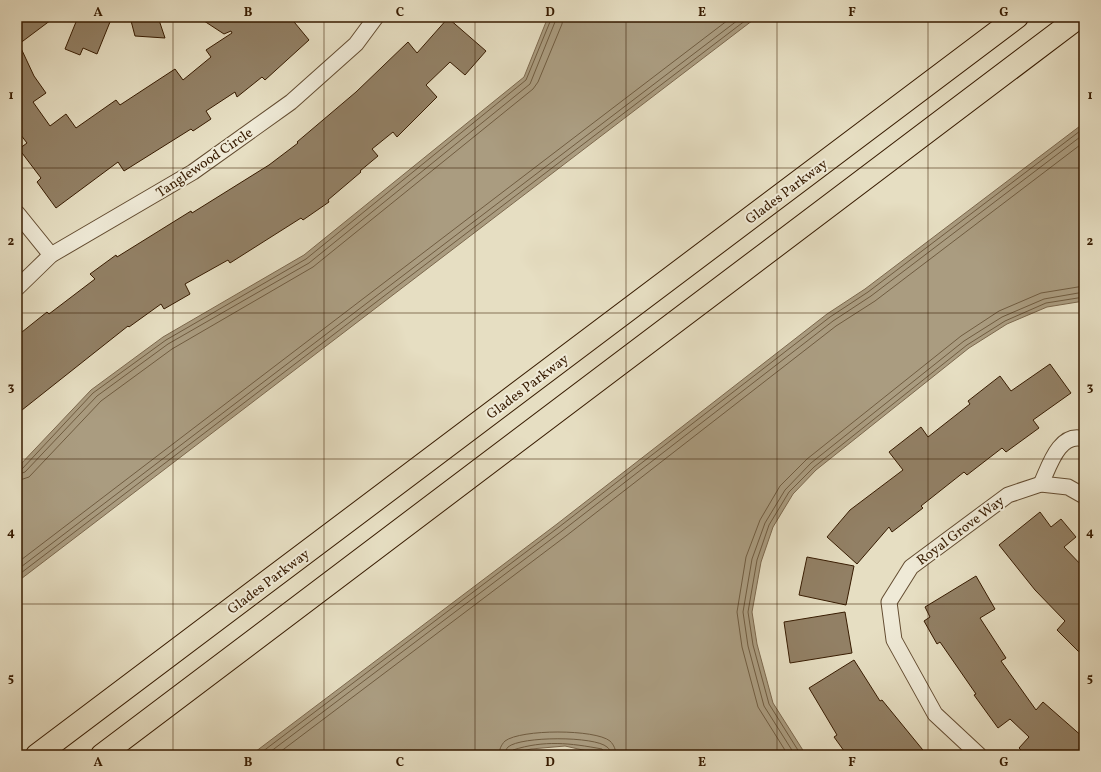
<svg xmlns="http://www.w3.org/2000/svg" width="1101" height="772" font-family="Vollkorn,serif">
  <rect width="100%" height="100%" fill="#e6dec2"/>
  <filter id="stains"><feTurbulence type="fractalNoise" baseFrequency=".005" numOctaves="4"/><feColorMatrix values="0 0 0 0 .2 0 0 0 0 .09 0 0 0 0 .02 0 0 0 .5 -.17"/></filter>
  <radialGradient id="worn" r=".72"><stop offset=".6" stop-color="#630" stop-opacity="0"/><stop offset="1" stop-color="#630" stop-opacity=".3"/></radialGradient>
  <!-- water -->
  <g fill="#aa9c80" stroke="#7c684d">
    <polygon points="548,17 757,17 17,582 17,468 91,390 163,337 304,255 524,77"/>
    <polygon points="1084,123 1084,301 1047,307 1007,324 969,348 816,470 793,494 773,527 761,562 752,612 757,644 773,703 806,755 605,755 565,746 531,749 507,755 251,755 557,524 827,314 865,289"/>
  </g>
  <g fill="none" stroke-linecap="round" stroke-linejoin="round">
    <!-- shore -->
    <g stroke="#705c40" stroke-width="1">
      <polyline points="17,470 22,469 93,393 166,340 306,259 526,80 552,17"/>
      <polyline points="17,475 25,472 97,396 168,344 309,263 530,84 557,17"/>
      <polyline points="17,481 29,477 101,401 172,349 313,267 533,89 538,82 562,24 563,17"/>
      <polyline points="17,563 732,17"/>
      <polyline points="17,570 742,17"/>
      <polyline points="17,576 750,17"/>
      <polyline points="258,755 559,527 830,317 868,292 1084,128"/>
      <polyline points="266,755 562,531 833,321 871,296 1084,134"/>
      <polyline points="276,755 566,536 836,326 875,301 1084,142"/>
      <path d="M499 755C499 750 501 745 505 741 521 729 595 729 610 741 614 745 616 750 616 755"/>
      <path d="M505 755C505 752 506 749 508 747 521 736 595 736 607 747 610 749 610 752 610 755"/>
      <path d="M510 755 513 750C544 740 570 743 602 749L605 755"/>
      <polyline points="788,755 758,707 742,647 737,612 746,557 760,520 780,486 807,459 961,336 999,311 1041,293 1084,286"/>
      <polyline points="795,755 764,706 748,646 743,612 752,559 765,523 785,490 811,463 964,341 1002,317 1044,299 1084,292"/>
      <polyline points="801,755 769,704 753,645 748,612 757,560 769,525 789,492 814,467 967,345 1005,321 1046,303 1084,297"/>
    </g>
  </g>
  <!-- building -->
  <g fill="#928065" stroke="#371b01">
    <polygon points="17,17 55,17 19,44 34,76 46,93 33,102 50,126 66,114 76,128 116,100 120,105 175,69 183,80 211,57 206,50 232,33 231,31 224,34 198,17 290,17 309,40 265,80 262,77 237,97 235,92 206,111 211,119 193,131 191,129 124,171 118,162 56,208 37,182 41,178 19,149 27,143 17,130"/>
    <polygon points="78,17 112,17 97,54 83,48 80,55 65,49"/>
    <polygon points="130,17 158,17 165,38 135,36"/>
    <polygon points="448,18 486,51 465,75 450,62 426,85 437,97 397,137 393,132 372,149 378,156 360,171 361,172 328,200 329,202 303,220 301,218 230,263 228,260 185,284 190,294 164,309 161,304 129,327 128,326 17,414 17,336 47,312 49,314 95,279 90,274 116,255 117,257 191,211 192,213 269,165 298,143 297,142 356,92 408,42 417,53"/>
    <polygon points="1050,364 1071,393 1033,420 1039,428 1006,452 1002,448 967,475 964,472 921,506 923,508 892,532 889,527 857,564 827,537 850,510 903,470 889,452 921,427 928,437 970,404 968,401 1000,376 1011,391"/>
    <polygon points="1040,512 1051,527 1061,519 1076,537 1064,547 1084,568 1084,657 1057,630 1065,621 1035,590 999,545"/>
    <polygon points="807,557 854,566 846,605 799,595"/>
    <polygon points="976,576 995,609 980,618 1006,658 1001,661 1036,710 1043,702 1084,738 1084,755 1026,755 1019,748 1029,737 1010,719 998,728 974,695 976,694 940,642 937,644 924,621 930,617 925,607"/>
    <polygon points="845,612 852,653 790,663 784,622"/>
    <polygon points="854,660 880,701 882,700 927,755 847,755 834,737 837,735 809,688"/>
  </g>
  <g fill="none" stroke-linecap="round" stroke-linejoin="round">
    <defs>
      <g id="street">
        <polyline points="17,213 51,255"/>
        <polyline points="17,288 51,255 193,172 291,102 356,44 376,17"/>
        <path d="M1041 484C1049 467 1059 431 1084 439"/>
        <polyline points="979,755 935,714 894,640 889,602 911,567 1008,495 1041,484 1068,487 1084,496"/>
      </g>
      <g id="primary">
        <polyline points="37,755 1017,17"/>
        <polyline points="102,755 1079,17"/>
      </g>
    </defs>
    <!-- street casing -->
    <use href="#street" stroke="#634c31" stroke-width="17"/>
    <!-- primary casing -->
    <use href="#primary" stroke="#371b01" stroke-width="24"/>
    <!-- street -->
    <use href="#street" stroke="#efead7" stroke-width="15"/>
    <!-- primary -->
    <use href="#primary" stroke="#e6dec2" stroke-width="22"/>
  </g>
  <!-- grid -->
  <path fill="none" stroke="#371b01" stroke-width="1" stroke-opacity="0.55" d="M173 17V755M324 17V755M475 17V755M626 17V755M777 17V755M928 17V755M17 168H1084M17 313H1084M17 459H1084M17 604H1084"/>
  <g text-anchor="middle" stroke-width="4" stroke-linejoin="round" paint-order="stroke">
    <!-- street labels -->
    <g font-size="14" fill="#371b01" stroke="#efead7">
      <text transform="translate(204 162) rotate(-34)" y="5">Tanglewood Circle</text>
      <text transform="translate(786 191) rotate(-37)" y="5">Glades Parkway</text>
      <text transform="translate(527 386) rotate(-37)" y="5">Glades Parkway</text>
      <text transform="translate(960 530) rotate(-37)" y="5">Royal Grove Way</text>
      <text transform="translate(268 581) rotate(-37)" y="5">Glades Parkway</text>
    </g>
  </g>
  <!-- margin -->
  <rect width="1101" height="772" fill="none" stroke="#e6dec2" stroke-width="44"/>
  <rect x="22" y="22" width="1057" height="728" fill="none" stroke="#371b01" stroke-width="1.5"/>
  <g font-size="13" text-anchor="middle" font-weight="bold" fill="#371b01">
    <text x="98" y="16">A</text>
    <text x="248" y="16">B</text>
    <text x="400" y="16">C</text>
    <text x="550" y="16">D</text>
    <text x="702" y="16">E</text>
    <text x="852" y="16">F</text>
    <text x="1004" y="16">G</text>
    <text x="11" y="99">1</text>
    <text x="1090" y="99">1</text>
    <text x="11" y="245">2</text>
    <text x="1090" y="245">2</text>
    <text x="11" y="391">3</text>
    <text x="1090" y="391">3</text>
    <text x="11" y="536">4</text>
    <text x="1090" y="536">4</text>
    <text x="11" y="682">5</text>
    <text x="1090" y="682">5</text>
    <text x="98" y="766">A</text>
    <text x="248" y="766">B</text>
    <text x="400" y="766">C</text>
    <text x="550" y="766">D</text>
    <text x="702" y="766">E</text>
    <text x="852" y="766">F</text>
    <text x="1004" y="766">G</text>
  </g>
  <rect width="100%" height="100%" filter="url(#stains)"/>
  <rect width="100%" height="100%" fill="url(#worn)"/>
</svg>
